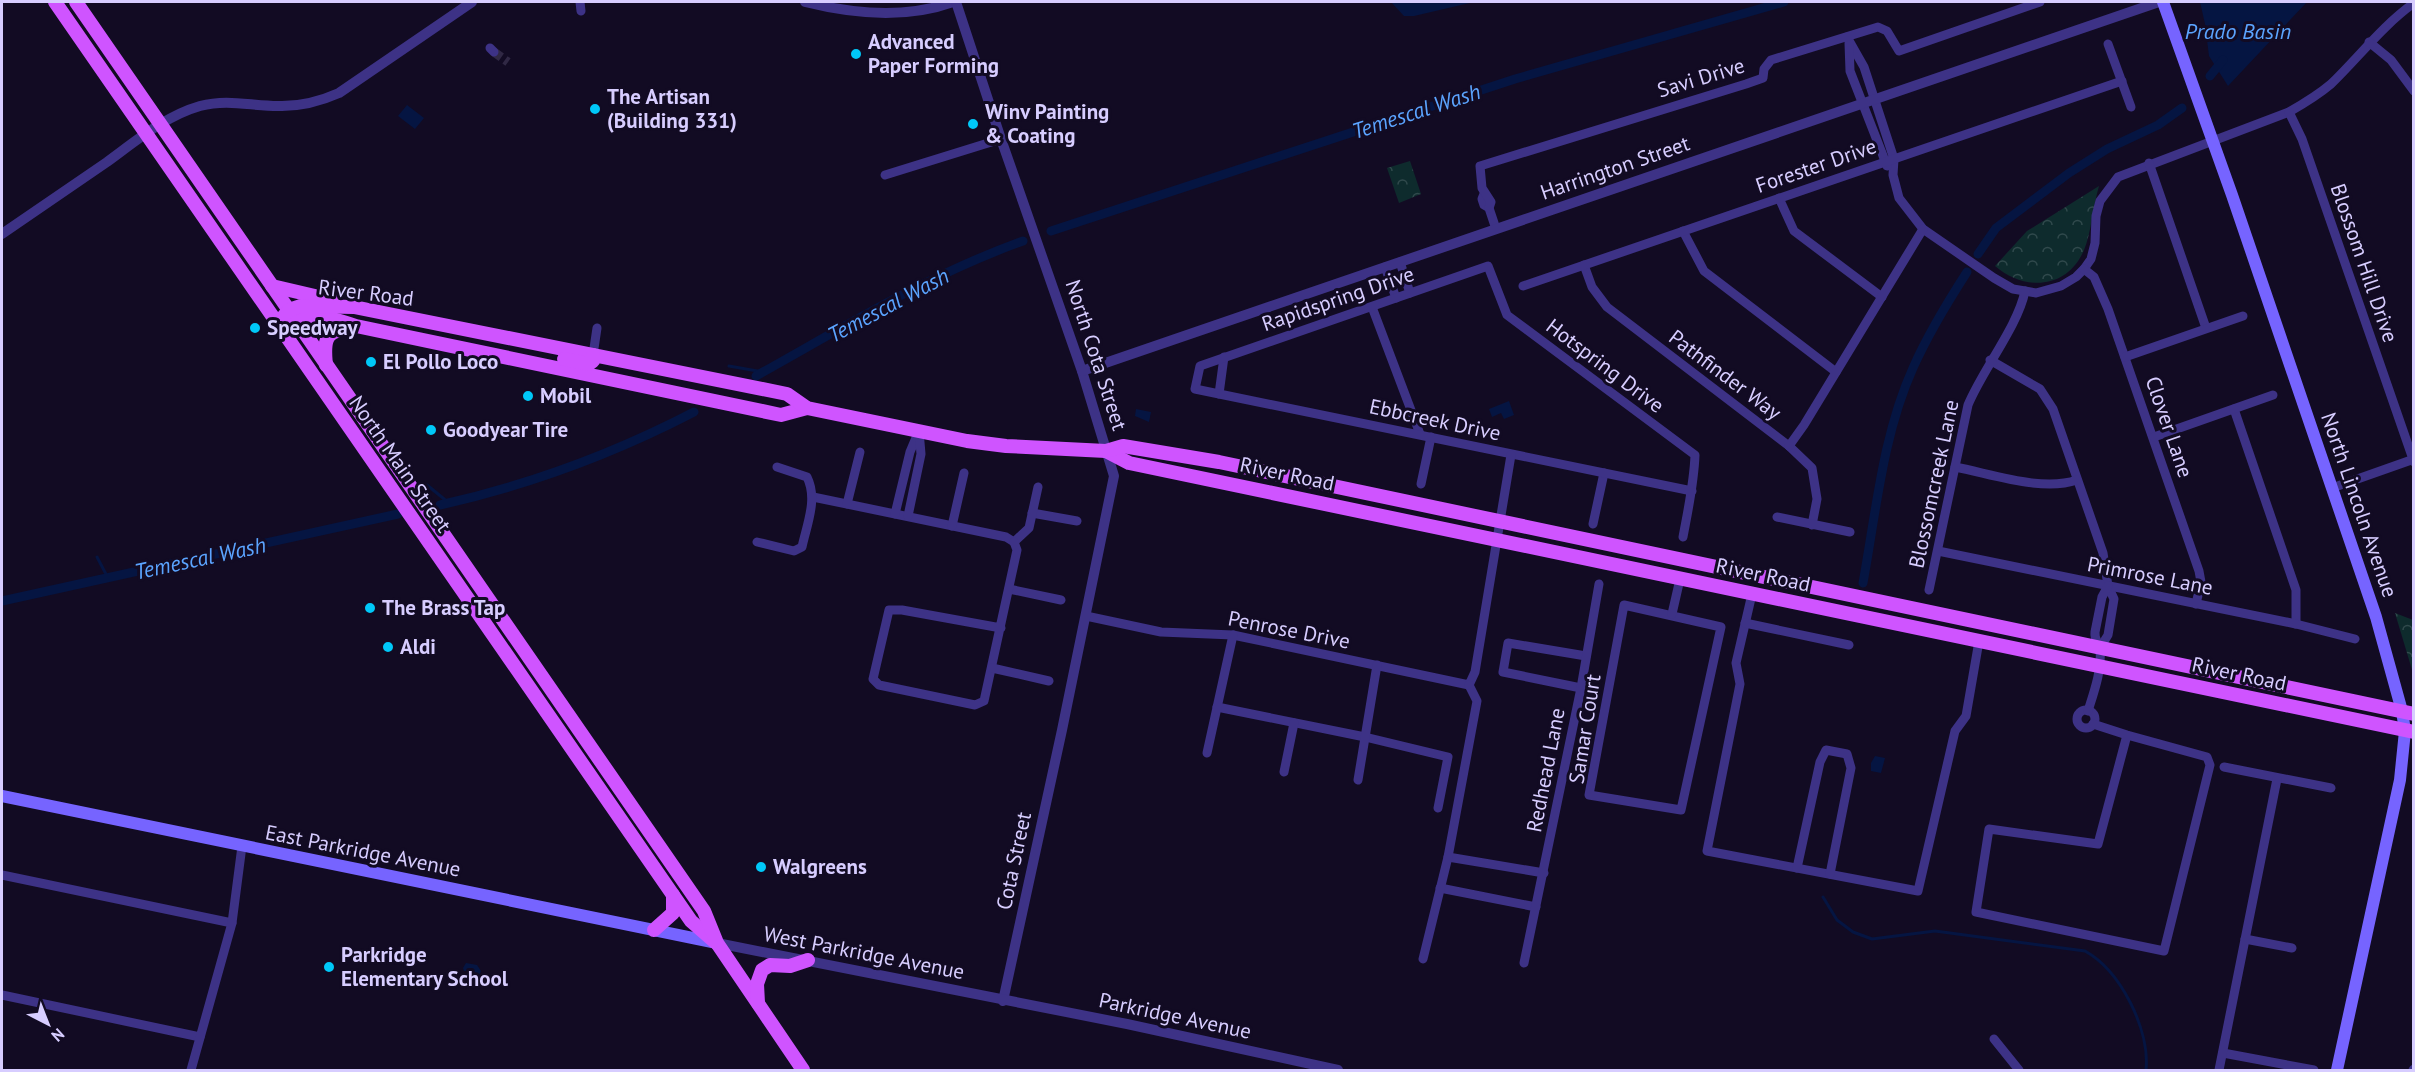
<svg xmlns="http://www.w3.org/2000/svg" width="2415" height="1072" font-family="'PT Sans',sans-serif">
  <defs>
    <pattern id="forest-crowns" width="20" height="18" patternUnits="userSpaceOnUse" patternTransform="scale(1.5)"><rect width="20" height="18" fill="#0e2b2d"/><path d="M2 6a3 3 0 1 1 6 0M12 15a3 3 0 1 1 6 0" fill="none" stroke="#30494c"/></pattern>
  </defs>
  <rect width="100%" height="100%" fill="#120b23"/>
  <!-- forest -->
  <g fill="url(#forest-crowns)">
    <polygon points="1410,161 1421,194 1399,203 1387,168"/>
    <path d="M2099 186C2093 206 2091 234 2084 250 2067 290 2024 291 1995 266L2027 231Z"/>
    <polygon points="2395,613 2413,620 2413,673"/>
  </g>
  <!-- water -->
  <g fill="#051542">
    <polygon points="1391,2 1474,2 1414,16 1404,16"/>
    <polygon points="2200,2 2307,2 2228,86 2209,56 2205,24"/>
    <polygon points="407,105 424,118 415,129 398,116"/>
    <polygon points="1509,401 1514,415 1504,419 1501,413 1492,417 1489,409"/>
    <polygon points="1136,409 1151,412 1149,422 1135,416"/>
    <polygon points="1875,756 1885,758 1881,773 1871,771 1871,763"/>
    <polygon points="466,963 477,965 481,971 480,974 476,977 470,971 464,971 463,968"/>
  </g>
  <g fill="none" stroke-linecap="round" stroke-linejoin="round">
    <!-- stream -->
    <g stroke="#051542" stroke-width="3">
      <polyline points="729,366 763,372"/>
      <polyline points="427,485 449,503"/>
      <polyline points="97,557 108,578"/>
      <path d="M1823 897 1837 920 1853 932 1872 939 1935 931 2085 951C2121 971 2150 1030 2146 1070"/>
    </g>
    <!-- canal -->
    <g stroke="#051542" stroke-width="9">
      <polyline points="2210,76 2223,60"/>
      <polyline points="1051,231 1515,79 1784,2"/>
      <polyline points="1978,254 1996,228 2069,173 2107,149 2158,125 2182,108"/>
      <path d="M756 376C844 327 928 275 1023 241"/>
      <path d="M440 505C529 485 613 454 694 412"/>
      <path d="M1863 583C1876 512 1883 434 1913 368 1928 334 1947 303 1967 272"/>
      <polyline points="2,601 398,514"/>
    </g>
    <!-- minor-tunnel -->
    <polyline stroke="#302844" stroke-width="9" stroke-dasharray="9 4.5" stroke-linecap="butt" points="494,52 508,62"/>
    <!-- minor -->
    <g stroke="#3d3286" stroke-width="9">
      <polyline points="580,2 581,11"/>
      <path d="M1847 37 1864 67 1894 159 1893 175 1899 198 1923 229 1994 278 2013 289 2025 291 2036 293 2061 286 2076 277 2084 269 2091 259 2095 243 2096 216 2100 201 2118 177 2289 112C2303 104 2318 95 2331 84 2359 57 2382 26 2414 3"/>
      <polyline points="2369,42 2391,60 2414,91"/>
      <polyline points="1849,43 1850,71 1887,166"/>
      <polyline points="2108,44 2131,107"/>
      <polyline points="490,48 494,52"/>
      <polyline points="2289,112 2302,139 2414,462"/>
      <polyline points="2149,163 2206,328"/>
      <polyline points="885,175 1001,139"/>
      <polyline points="1484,194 1482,199 1484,205 1489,208 1496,229"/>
      <polyline points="1779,198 1794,231 1882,297"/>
      <polyline points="1489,208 1491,202 1482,188 1480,166 1746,84 1763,78 1764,69 1771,60 1878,27 1887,31 1899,51 2040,2"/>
      <polyline points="1683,231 1704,271 1836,372"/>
      <polyline points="1400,262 1410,293"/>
      <polyline points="1584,265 1592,287 1607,307 1789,446 1812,468 1817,499 1812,525"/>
      <polyline points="1385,267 1396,298"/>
      <polyline points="2084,269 2094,277 2108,309 2199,571 2201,582 2196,604"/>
      <polyline points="1523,286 2122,81"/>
      <polyline points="1372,307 1420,434"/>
      <polyline points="593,355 597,328"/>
      <polyline points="2125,357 2243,316"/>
      <polyline points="1990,360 2040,389 2053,409 2103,553 2108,586 2114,599 2108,635 2100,648"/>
      <polyline points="1219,394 1224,357"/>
      <polyline points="2234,409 2296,590 2296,624"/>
      <polyline points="2154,437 2273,395"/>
      <polyline points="1789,446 1804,425 1923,229"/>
      <path d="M1955 467C1992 474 2042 492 2077 480"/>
      <polyline points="1421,484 1431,437"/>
      <polyline points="2332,488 2414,459"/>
      <polyline points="813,497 1006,537 1014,542"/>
      <polyline points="847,504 860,452"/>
      <polyline points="1032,513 1077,521"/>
      <polyline points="895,514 910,452 918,433"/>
      <polyline points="908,516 921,454 919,431"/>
      <polyline points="1777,517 1850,532"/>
      <polyline points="1593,524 1604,473"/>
      <polyline points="952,526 964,473"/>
      <path d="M1683 537C1688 510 1694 483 1695 455L1507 315 1488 266 1200 366 1195 389 1692 491"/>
      <path d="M757 542 794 551 802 547C807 524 818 499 807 477L777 467"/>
      <polyline points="1014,542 1029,528 1038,487"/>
      <polyline points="1938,551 2296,624 2355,639"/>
      <polyline points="1009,589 1061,600"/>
      <path d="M1929 590 1968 405C1983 369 2018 326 2025 291"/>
      <polyline points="1752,594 1736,663 1740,684 1707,851 1918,891 1955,731 1966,716 1979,641"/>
      <polygon points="1624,605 1721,627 1681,810 1589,795"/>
      <polyline points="1672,614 1680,579"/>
      <polyline points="1086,616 1161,632 1233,635 1469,685 1475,672 1511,455"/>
      <polyline points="1745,623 1849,645"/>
      <polyline points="1001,628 902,610 889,610 873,679 879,685 975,705 984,701 1017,550 1014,542"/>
      <polyline points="992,668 1049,681"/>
      <polyline points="1581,688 1503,672 1508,643 1586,656"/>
      <polyline points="1217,707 1365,737 1448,757 1438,808"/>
      <circle cx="2086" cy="719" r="9"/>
      <path d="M2088 711C2094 692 2102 670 2100 650 2099 643 2094 640 2095 632L2102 597 2108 586"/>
      <polyline points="2093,724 2127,735 2207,757 2210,765 2164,951 1976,912 1989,829 2098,844 2127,735"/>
      <polyline points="1207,753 1233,635"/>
      <polyline points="2224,767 2331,788"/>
      <polyline points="1284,772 1294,723"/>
      <polyline points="1358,780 1377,665"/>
      <polyline points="1448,857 1544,873"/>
      <polyline points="1797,868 1820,762 1826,750 1847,754 1851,768 1830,874"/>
      <polyline points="2,875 232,923"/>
      <polyline points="1440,888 1536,907"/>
      <polyline points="2245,939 2292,948"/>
      <polyline points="1423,959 1448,857 1477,701 1469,685"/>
      <polyline points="1524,963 1581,688 1599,584"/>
      <polyline points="2,995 200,1037"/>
      <polyline points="1994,1039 2019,1070"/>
      <polyline points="2223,1053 2314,1070"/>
      <polyline points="191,1070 232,923 242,846"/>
      <polyline points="2219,1070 2277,779"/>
      <polyline points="2413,1070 2414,1069"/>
    </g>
    <!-- tertiary -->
    <g stroke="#3d3286" stroke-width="10">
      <path d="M805 2C853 14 906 19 953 2"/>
      <polyline points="956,2 1001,139 1082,371 1114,476 1062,730 1003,1001"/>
      <path d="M2 234C37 210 72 186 107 162 136 141 165 116 200 106 230 98 253 107 282 106 301 106 321 101 339 93L472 2"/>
      <polyline points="1082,371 2159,2"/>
      <polyline points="717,943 1127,1024 1338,1070"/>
    </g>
    <!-- secondary -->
    <g stroke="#7664ff" stroke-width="12">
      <polyline points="2163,2 2232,195 2376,617 2402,711 2405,731 2400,780 2337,1070"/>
      <polyline points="2,796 717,943"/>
    </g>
    <!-- primary -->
    <g stroke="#cf54ff" stroke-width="14">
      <polyline points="55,2 691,921 715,942"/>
      <polyline points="76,2 704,911 717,943 803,1070"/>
      <polyline points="272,286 332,300"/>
      <path d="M288 321C320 315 324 315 356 326L781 415 807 408"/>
      <polyline points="277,324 289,310 301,306 354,307 787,394 807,408 967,441 1006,446 1106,451 1129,463 2414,732"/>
      <polyline points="564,359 589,364 593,361 593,355"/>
      <path d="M326 365C323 337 326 331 354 326"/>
      <polyline points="1106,451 1123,446 1219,462 2414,714"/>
      <polyline points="654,930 673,913 673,895"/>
      <polyline points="758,1003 757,984 762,970 770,965 790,966 808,960"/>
    </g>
  </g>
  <!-- markers -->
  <g fill="#00c8f8" stroke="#120b23" stroke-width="2">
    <circle cx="856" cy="54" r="6"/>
    <circle cx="595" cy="109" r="6"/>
    <circle cx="973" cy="124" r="6"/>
    <circle cx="255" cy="328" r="6"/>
    <circle cx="371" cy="362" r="6"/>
    <circle cx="528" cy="396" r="6"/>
    <circle cx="431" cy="430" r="6"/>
    <circle cx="370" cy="608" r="6"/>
    <circle cx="388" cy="647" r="6"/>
    <circle cx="761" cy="867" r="6"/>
    <circle cx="329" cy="967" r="6"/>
  </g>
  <g text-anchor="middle" stroke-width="6" stroke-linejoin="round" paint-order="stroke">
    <!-- poi labels -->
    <g font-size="21" font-weight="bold" fill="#d7cdff" stroke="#120b23" text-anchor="start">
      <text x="868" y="49">Advanced<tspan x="868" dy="24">Paper Forming</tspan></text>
      <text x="607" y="104">The Artisan<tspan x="607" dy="24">(Building 331)</tspan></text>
      <text x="985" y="119">Winv Painting<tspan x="985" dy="24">&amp; Coating</tspan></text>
      <text x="267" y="335">Speedway</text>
      <text x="383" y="369">El Pollo Loco</text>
      <text x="540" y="403">Mobil</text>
      <text x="443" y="437">Goodyear Tire</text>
      <text x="382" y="615">The Brass Tap</text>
      <text x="400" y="654">Aldi</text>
      <text x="773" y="874">Walgreens</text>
      <text x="341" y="962">Parkridge<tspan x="341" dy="24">Elementary School</tspan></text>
    </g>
    <!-- street labels -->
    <g font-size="21" fill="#d7cdff" stroke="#120b23">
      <text transform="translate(1701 78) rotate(-17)" y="7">Savi Drive</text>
      <text transform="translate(1816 166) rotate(-19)" y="7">Forester Drive</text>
      <text transform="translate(1615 168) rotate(-19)" y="7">Harrington Street</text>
      <text transform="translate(2364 263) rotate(71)" y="7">Blossom Hill Drive</text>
      <text transform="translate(366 293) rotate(7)" y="7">River Road</text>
      <text transform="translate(1338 299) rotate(-19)" y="7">Rapidspring Drive</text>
      <text transform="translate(1096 355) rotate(72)" y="7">North Cota Street</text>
      <text transform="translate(1605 366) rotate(37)" y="7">Hotspring Drive</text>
      <text transform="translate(1725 375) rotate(37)" y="7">Pathfinder Way</text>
      <text transform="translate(1435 420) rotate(12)" y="7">Ebbcreek Drive</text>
      <text transform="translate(2169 427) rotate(71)" y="7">Clover Lane</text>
      <text transform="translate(400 464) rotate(55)" y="7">North Main Street</text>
      <text transform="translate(1287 474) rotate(12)" y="7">River Road</text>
      <text transform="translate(1934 484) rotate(-78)" y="7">Blossomcreek Lane</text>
      <text transform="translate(2359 505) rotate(71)" y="7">North Lincoln Avenue</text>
      <text transform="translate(1763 575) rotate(12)" y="7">River Road</text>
      <text transform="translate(2150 576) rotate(11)" y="7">Primrose Lane</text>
      <text transform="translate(1289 630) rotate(11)" y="7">Penrose Drive</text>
      <text transform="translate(2239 674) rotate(12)" y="7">River Road</text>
      <text transform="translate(1585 729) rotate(-81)" y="7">Samar Court</text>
      <text transform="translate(1546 770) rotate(-79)" y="7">Redhead Lane</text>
      <text transform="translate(363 851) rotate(11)" y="7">East Parkridge Avenue</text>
      <text transform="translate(1014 861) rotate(-78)" y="7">Cota Street</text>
      <text transform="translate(864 953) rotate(11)" y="7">West Parkridge Avenue</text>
      <text transform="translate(1175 1016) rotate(12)" y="7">Parkridge Avenue</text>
    </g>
    <!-- water labels -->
    <g font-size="22" font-style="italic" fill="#5ba4ff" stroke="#120b23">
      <text x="2238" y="39">Prado Basin</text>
      <text transform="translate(1416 111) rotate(-18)" y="8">Temescal Wash</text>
      <text transform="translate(888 305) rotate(-28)" y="8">Temescal Wash</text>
      <text transform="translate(200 558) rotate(-12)" y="8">Temescal Wash</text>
    </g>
  </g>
  <!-- border -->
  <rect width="2415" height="1072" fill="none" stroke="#d7cdff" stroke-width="6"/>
  <!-- north arrow -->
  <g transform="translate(48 1024) rotate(138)" stroke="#120b23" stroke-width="4.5" paint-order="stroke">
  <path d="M0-4.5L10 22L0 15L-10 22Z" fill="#d7cdff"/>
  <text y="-9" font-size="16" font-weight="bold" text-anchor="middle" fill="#d7cdff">N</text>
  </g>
</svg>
